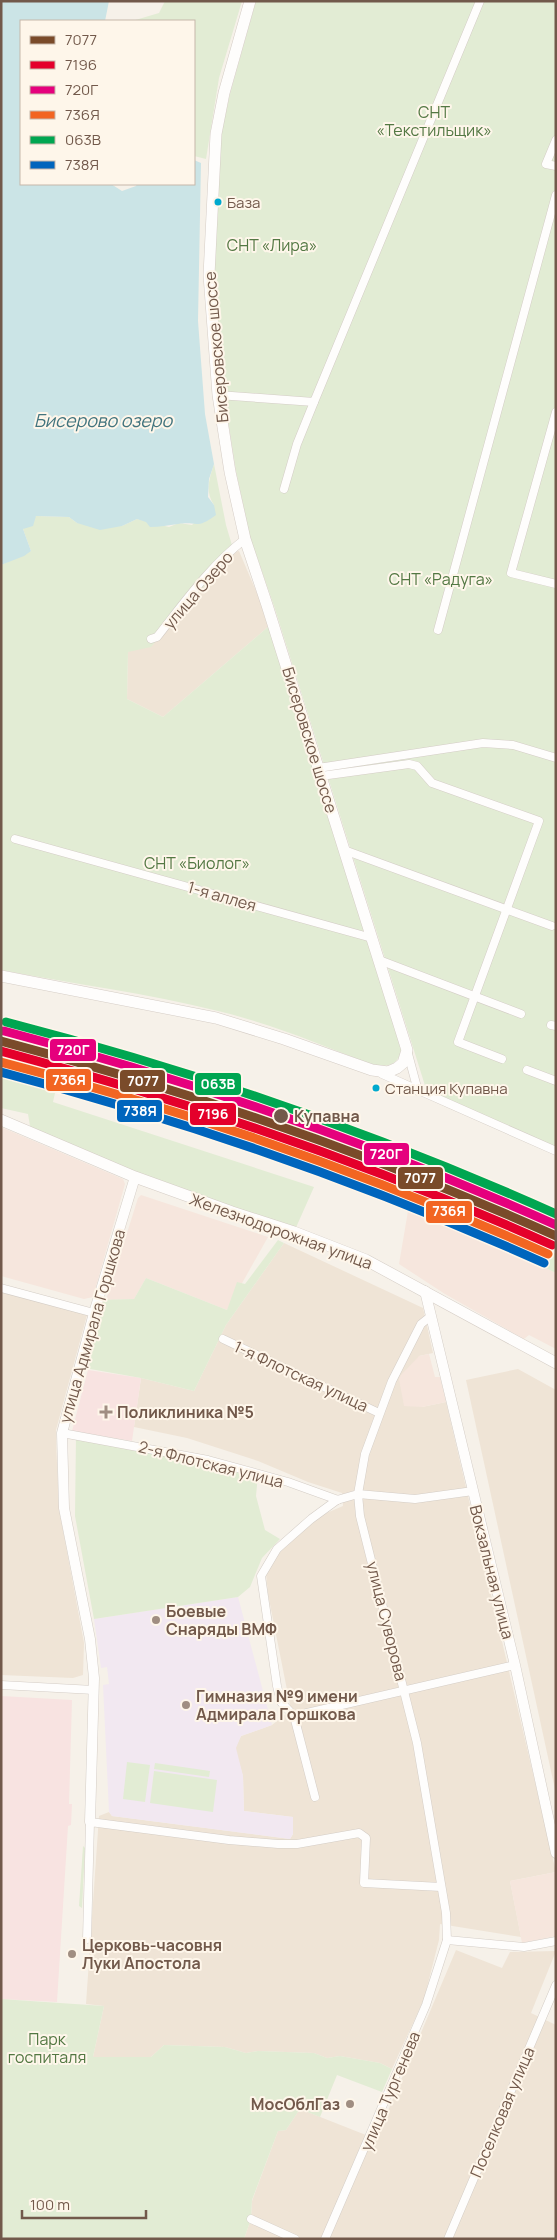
<svg xmlns="http://www.w3.org/2000/svg" width="557" height="2240" font-family="Manrope,sans-serif">
  <rect width="100%" height="100%" fill="#f6f1e9"/>
  <!-- residential -->
  <g fill="#efe4d6">
    <polygon points="239,551 262,605 269,626 163,717 127,699 128,652 234,552"/>
    <polygon points="284,1243 423,1308 433,1353 419,1356 422,1407 446,1402 556,1872 510,1881 521,1937 440,1924 439,1940 424,1999 392,2069 380,2063 340,2056 327,2058 314,2053 258,2051 246,2053 225,2047 164,2045 151,2057 93,2057 104,2006 86,2004 99,1816 109,1812 112,1816 290,1839 293,1834 293,1817 244,1811 243,1776 235,1748 241,1736 272,1725 291,1710 268,1594 266,1573 279,1553 317,1517 343,1506 342,1493 308,1482 258,1461 187,1438 134,1427 141,1378 194,1391 226,1325"/>
    <polygon points="1,1291 87,1315 56,1430 56,1440 59,1509 84,1643 83,1675 73,1678 1,1675"/>
    <polygon points="518,1369 556,1390 556,1794 466,1380"/>
    <polygon points="456,1950 502,1968 510,1952 556,1951 531,2013 556,2025 556,2239 244,2239 251,2219 252,2201 278,2131 286,2130 300,2109 376,2139"/>
  </g>
  <!-- commercial -->
  <g fill="#f6e6dd">
    <polygon points="1,1127 123,1179 125,1184 93,1297 84,1299 1,1276"/>
    <polygon points="141,1195 268,1237 227,1310 146,1278 134,1299 106,1300 138,1198"/>
    <polygon points="420,1206 556,1273 556,1349 529,1335 524,1339 445,1294 399,1264 408,1211"/>
    <polygon points="429,1354 435,1377 440,1377 446,1402 422,1407 404,1406 399,1379 401,1375 419,1356"/>
    <polygon points="556,1872 556,1936 522,1943 510,1881"/>
  </g>
  <!-- education -->
  <polygon fill="#f2e8f1" points="238,1597 272,1725 241,1736 236,1748 243,1776 244,1811 293,1817 293,1834 290,1839 112,1816 109,1812 103,1685 109,1684 107,1667 101,1668 94,1619"/>
  <!-- medical -->
  <g fill="#f8e3e1">
    <polygon points="88,1370 141,1378 132,1441 72,1431"/>
    <polygon points="1,1696 72,1700 69,1804 72,1804 71,1825 68,1826 57,2002 1,1999"/>
  </g>
  <!-- green -->
  <g fill="#e2ecd4">
    <polygon points="165,1 242,1 219,78 206,159 194,156 194,21 132,21 159,13"/>
    <polygon points="256,1 556,1 556,1151 428,1095 274,606 250,537 236,471 224,395 214,275 221,135 230,94"/>
    <path d="M214 464 226 525 234 552 151 647 128 652 127 699 163 717 269 626 402 1050C396 1066 389 1067 373 1065 322 1045 272 1024 218 1011 147 993 73 984 1 970V565L31 551 23 529 36 516 69 517 77 523 122 526 137 519 169 527 179 523 192 525 214 505C205 492 209 479 214 464Z"/>
    <polygon points="1,1058 60,1071 53,1102 314,1187 294,1232 31,1132 28,1114 1,1108"/>
    <polygon points="423,1186 556,1254 556,1273 420,1206"/>
    <polygon points="278,1240 284,1243 226,1325 194,1391 141,1378 79,1367 98,1300 134,1299 146,1278 227,1310 237,1282 245,1284"/>
    <polygon points="76,1435 258,1474 256,1496 265,1530 280,1539 262,1558 250,1587 238,1597 94,1619 75,1516"/>
    <polygon points="127,1762 150,1765 145,1802 123,1799"/>
    <polygon points="155,1763 210,1771 209,1777 154,1769"/>
    <polygon points="154,1771 217,1780 213,1812 150,1803"/>
    <polygon points="83,1846 85,1848 82,1908 79,1906"/>
    <polygon points="1,1999 104,2006 93,2057 151,2057 164,2045 225,2047 246,2053 258,2051 314,2053 327,2058 340,2056 380,2063 392,2069 382,2092 337,2075 320,2117 300,2109 286,2130 278,2131 252,2200 251,2219 244,2239 1,2239"/>
  </g>
  <!-- water -->
  <path fill="#cbe4e6" d="M1 1H109L105 21H21V184H111L122 191 136 186 137 184H194V160L201 163 198 321 205 414 214 464 209 479 208 497 214 505 216 515C196 530 197 521 178 524 168 525 160 527 150 527L146 522 137 519 122 526 100 530 77 523 69 517 36 516 33 526 23 529 31 551 24 556 1 565Z"/>
  <g fill="none" stroke-linecap="round" stroke-linejoin="round">
    <defs>
      <g id="minor">
        <polyline points="556,140 546,164 556,166"/>
        <polyline points="218,395 314,402 480,1"/>
        <polyline points="556,412 511,573 556,584"/>
        <polyline points="284,489 297,444 314,402"/>
        <polyline points="438,630 556,195"/>
        <path d="M151 639 157 637C184 603 210 566 245 539"/>
        <polyline points="318,768 483,743 513,745 556,758"/>
        <polyline points="321,776 409,764 417,766 432,783 539,821 458,1042 502,1059"/>
        <polyline points="15,839 372,938"/>
        <polyline points="344,850 552,926"/>
        <polyline points="379,960 521,1014"/>
        <polyline points="551,1025 556,1026"/>
        <polyline points="407,1050 418,1091"/>
        <polyline points="527,1070 556,1081"/>
        <polyline points="382,1074 556,1151"/>
        <polyline points="1,1288 94,1313"/>
        <polyline points="223,1339 379,1413"/>
        <polyline points="62,1433 208,1460 288,1482 338,1500"/>
        <polyline points="1,1685 94,1690"/>
        <polyline points="294,1716 515,1665"/>
        <polyline points="315,1797 294,1716 281,1702 277,1686 261,1576 277,1549 311,1519 337,1500 358,1494 415,1499 473,1491"/>
        <polyline points="87,1939 90,1822 229,1840 278,1844 297,1844 359,1833 366,1838 364,1883 441,1887"/>
        <polyline points="447,1940 524,1947 556,1941"/>
        <polyline points="251,2219 295,2239"/>
        <polyline points="325,2239 426,2005 447,1940 446,1913 417,1743 360,1516 358,1494 365,1454 392,1381 421,1324 431,1316"/>
        <polyline points="448,2239 556,1985"/>
      </g>
      <g id="tertiary">
        <polyline points="425,1291 515,1665 556,1853"/>
        <polyline points="90,1822 94,1678 90,1639 64,1508 62,1433 94,1313 135,1177"/>
      </g>
      <g id="secondary">
        <polyline points="1,976 216,1018 284,1039 372,1070 388,1072 397,1068 403,1063 407,1050 267,605 245,539 230,472 218,395 209,275 216,134 224,93 250,1"/>
        <polyline points="1,1120 135,1177 232,1212 294,1232 366,1260 556,1363"/>
      </g>
    </defs>
    <!-- minor casing -->
    <use href="#minor" stroke="#d4cdc6" stroke-width="9"/>
    <!-- tertiary casing -->
    <use href="#tertiary" stroke="#d4cdc6" stroke-width="11"/>
    <!-- secondary casing -->
    <use href="#secondary" stroke="#d5cdc6" stroke-width="12"/>
    <!-- minor -->
    <use href="#minor" stroke="#fefdfc" stroke-width="8"/>
    <!-- tertiary -->
    <use href="#tertiary" stroke="#fefdfc" stroke-width="10"/>
    <!-- secondary -->
    <use href="#secondary" stroke="#fefdfc" stroke-width="11"/>
    <defs>
      <path id="rail-1" d="M1 1041C194 1092 374 1154 556 1236"/>
      <path id="rail-2" d="M1 1051C192 1102 372 1164 552 1245"/>
      <path id="rail-3" d="M4 1031C194 1081 376 1144 556 1225"/>
      <path id="rail-4" d="M1 1062C190 1111 370 1174 548 1254"/>
      <path id="rail-5" d="M6 1022C195 1071 378 1134 556 1214"/>
      <path id="rail-6" d="M1 1072C188 1121 368 1184 544 1263"/>
    </defs>
    <!-- rail-1 casing -->
    <use href="#rail-1" stroke="#fef6ea" stroke-width="12"/>
    <!-- rail-2 casing -->
    <use href="#rail-2" stroke="#fef6ea" stroke-width="12"/>
    <!-- rail-3 casing -->
    <use href="#rail-3" stroke="#fef6ea" stroke-width="12"/>
    <!-- rail-4 casing -->
    <use href="#rail-4" stroke="#fef6ea" stroke-width="12"/>
    <!-- rail-5 casing -->
    <use href="#rail-5" stroke="#fef6ea" stroke-width="12"/>
    <!-- rail-6 casing -->
    <use href="#rail-6" stroke="#fef6ea" stroke-width="12"/>
    <!-- rail-1 -->
    <use href="#rail-1" stroke="#7a4b2a" stroke-width="9"/>
    <!-- rail-2 -->
    <use href="#rail-2" stroke="#e4002b" stroke-width="9"/>
    <!-- rail-3 -->
    <use href="#rail-3" stroke="#e5007d" stroke-width="9"/>
    <!-- rail-4 -->
    <use href="#rail-4" stroke="#f26522" stroke-width="9"/>
    <!-- rail-5 -->
    <use href="#rail-5" stroke="#00a651" stroke-width="9"/>
    <!-- rail-6 -->
    <use href="#rail-6" stroke="#0065bd" stroke-width="9"/>
  </g>
  <!-- markers -->
  <g fill="#00a9ce" stroke="#fef6ea" stroke-width="2">
    <circle cx="218" cy="202" r="4.5"/>
    <circle cx="376" cy="1088" r="4.5"/>
  </g>
  <circle fill="#72594b" stroke="#fef6ea" stroke-width="2" cx="281" cy="1116" r="8"/>
  <g fill="#a08e82" stroke="#fef6ea" stroke-width="2">
    <path d="M103.5 1404.5h5v5h5v5h-5v5h-5v-5h-5v-5h5z"/>
    <circle cx="156" cy="1620" r="5"/>
    <circle cx="186" cy="1705" r="5"/>
    <circle cx="72" cy="1954" r="5"/>
    <circle cx="350" cy="2104" r="5"/>
  </g>
  <g text-anchor="middle" stroke-width="4" stroke-linejoin="round" paint-order="stroke">
    <!-- bus labels -->
    <g font-size="15" fill="#72594b" stroke="#fef6ea" text-anchor="start">
      <text x="227" y="208">База</text>
      <text x="385" y="1094">Станция Купавна</text>
    </g>
    <!-- park labels -->
    <g font-size="16" fill="#537843" stroke="#fef6ea">
      <text x="434" y="118">СНТ<tspan x="434" dy="18">«Текстильщик»</tspan></text>
      <text x="272" y="251">СНТ «Лира»</text>
      <text x="441" y="585">СНТ «Радуга»</text>
      <text x="197" y="869">СНТ «Биолог»</text>
      <text x="47" y="2045">Парк<tspan x="47" dy="18">госпиталя</tspan></text>
    </g>
    <!-- street labels -->
    <g font-size="16" fill="#72594b" stroke="#fef6ea">
      <text transform="translate(216 347) rotate(-95)" y="6">Бисеровское шоссе</text>
      <text transform="translate(198 590) rotate(-49)" y="6">улица Озеро</text>
      <text transform="translate(310 740) rotate(73)" y="6">Бисеровское шоссе</text>
      <text transform="translate(222 896) rotate(16)" y="6">1-я аллея</text>
      <text transform="translate(281 1231) rotate(20)" y="6">Железнодорожная улица</text>
      <text transform="translate(92 1326) rotate(-74)" y="6">улица Адмирала Горшкова</text>
      <text transform="translate(301 1376) rotate(25)" y="6">1-я Флотская улица</text>
      <text transform="translate(211 1464) rotate(14)" y="6">2-я Флотская улица</text>
      <text transform="translate(492 1572) rotate(76)" y="6">Вокзальная улица</text>
      <text transform="translate(387 1621) rotate(76)" y="6">улица Суворова</text>
      <text transform="translate(390 2091) rotate(-67)" y="6">улица Тургенева</text>
      <text transform="translate(502 2112) rotate(-67)" y="6">Поселковая улица</text>
    </g>
    <!-- stop labels -->
    <g font-size="16" font-weight="bold" fill="#72594b" stroke="#fef6ea" text-anchor="start">
      <text x="294" y="1122">Купавна</text>
    </g>
    <!-- poi labels -->
    <g font-size="16" font-weight="bold" fill="#72594b" stroke="#fef6ea" text-anchor="start">
      <text x="117" y="1418">Поликлиника №5</text>
      <text x="166" y="1617">Боевые<tspan x="166" dy="18">Снаряды ВМФ</tspan></text>
      <text x="196" y="1702">Гимназия №9 имени<tspan x="196" dy="18">Адмирала Горшкова</tspan></text>
      <text x="82" y="1951">Церковь-часовня<tspan x="82" dy="18">Луки Апостола</tspan></text>
      <text x="340" y="2110" text-anchor="end">МосОблГаз</text>
    </g>
    <!-- water labels -->
    <g font-size="18" font-style="italic" fill="#42747e" stroke="#fef6ea">
      <text x="103" y="427">Бисерово озеро</text>
    </g>
  </g>
  <g stroke="#fef6ea" stroke-width="2">
    <rect x="49" y="1038" width="48" height="24" rx="5" fill="#e5007d"/>
    <rect x="45" y="1068" width="47" height="24" rx="5" fill="#f26522"/>
    <rect x="119" y="1069" width="47" height="24" rx="5" fill="#7a4b2a"/>
    <rect x="194" y="1072" width="48" height="24" rx="5" fill="#00a651"/>
    <rect x="116" y="1099" width="47" height="24" rx="5" fill="#0065bd"/>
    <rect x="189" y="1102" width="48" height="24" rx="5" fill="#e4002b"/>
    <rect x="363" y="1142" width="47" height="24" rx="5" fill="#e5007d"/>
    <rect x="397" y="1166" width="47" height="24" rx="5" fill="#7a4b2a"/>
    <rect x="425" y="1200" width="48" height="24" rx="5" fill="#f26522"/>
  </g>
  <g font-size="14" text-anchor="middle" font-weight="bold" fill="#fff">
    <text x="73" y="1055">720Г</text>
    <text x="69" y="1085">736Я</text>
    <text x="143" y="1086">7077</text>
    <text x="218" y="1089">063В</text>
    <text x="140" y="1116">738Я</text>
    <text x="213" y="1119">7196</text>
    <text x="386" y="1159">720Г</text>
    <text x="420" y="1183">7077</text>
    <text x="449" y="1216">736Я</text>
  </g>
  <!-- border -->
  <rect width="557" height="2240" fill="none" stroke="#72594b" stroke-width="5"/>
  <!-- legend -->
  <rect x="20" y="20" width="175" height="165" fill="#fef6ea" stroke="#c6b7aa"/>
  <rect x="30" y="36" width="25" height="8" fill="#7a4b2a" stroke="#c6b7aa"/>
  <text x="65" y="45" font-size="15" fill="#72594b">7077</text>
  <rect x="30" y="61" width="25" height="8" fill="#e4002b" stroke="#c6b7aa"/>
  <text x="65" y="70" font-size="15" fill="#72594b">7196</text>
  <rect x="30" y="86" width="25" height="8" fill="#e5007d" stroke="#c6b7aa"/>
  <text x="65" y="95" font-size="15" fill="#72594b">720Г</text>
  <rect x="30" y="111" width="25" height="8" fill="#f26522" stroke="#c6b7aa"/>
  <text x="65" y="120" font-size="15" fill="#72594b">736Я</text>
  <rect x="30" y="136" width="25" height="8" fill="#00a651" stroke="#c6b7aa"/>
  <text x="65" y="145" font-size="15" fill="#72594b">063В</text>
  <rect x="30" y="161" width="25" height="8" fill="#0065bd" stroke="#c6b7aa"/>
  <text x="65" y="170" font-size="15" fill="#72594b">738Я</text>
  <!-- scale -->
  <path d="M22 2210v8h124v-8" fill="none" stroke="#72594b" stroke-width="2.5"/>
  <text x="30" y="2210" font-size="15" fill="#72594b" stroke="#fef6ea" stroke-width="4" paint-order="stroke">100 m</text>
</svg>
